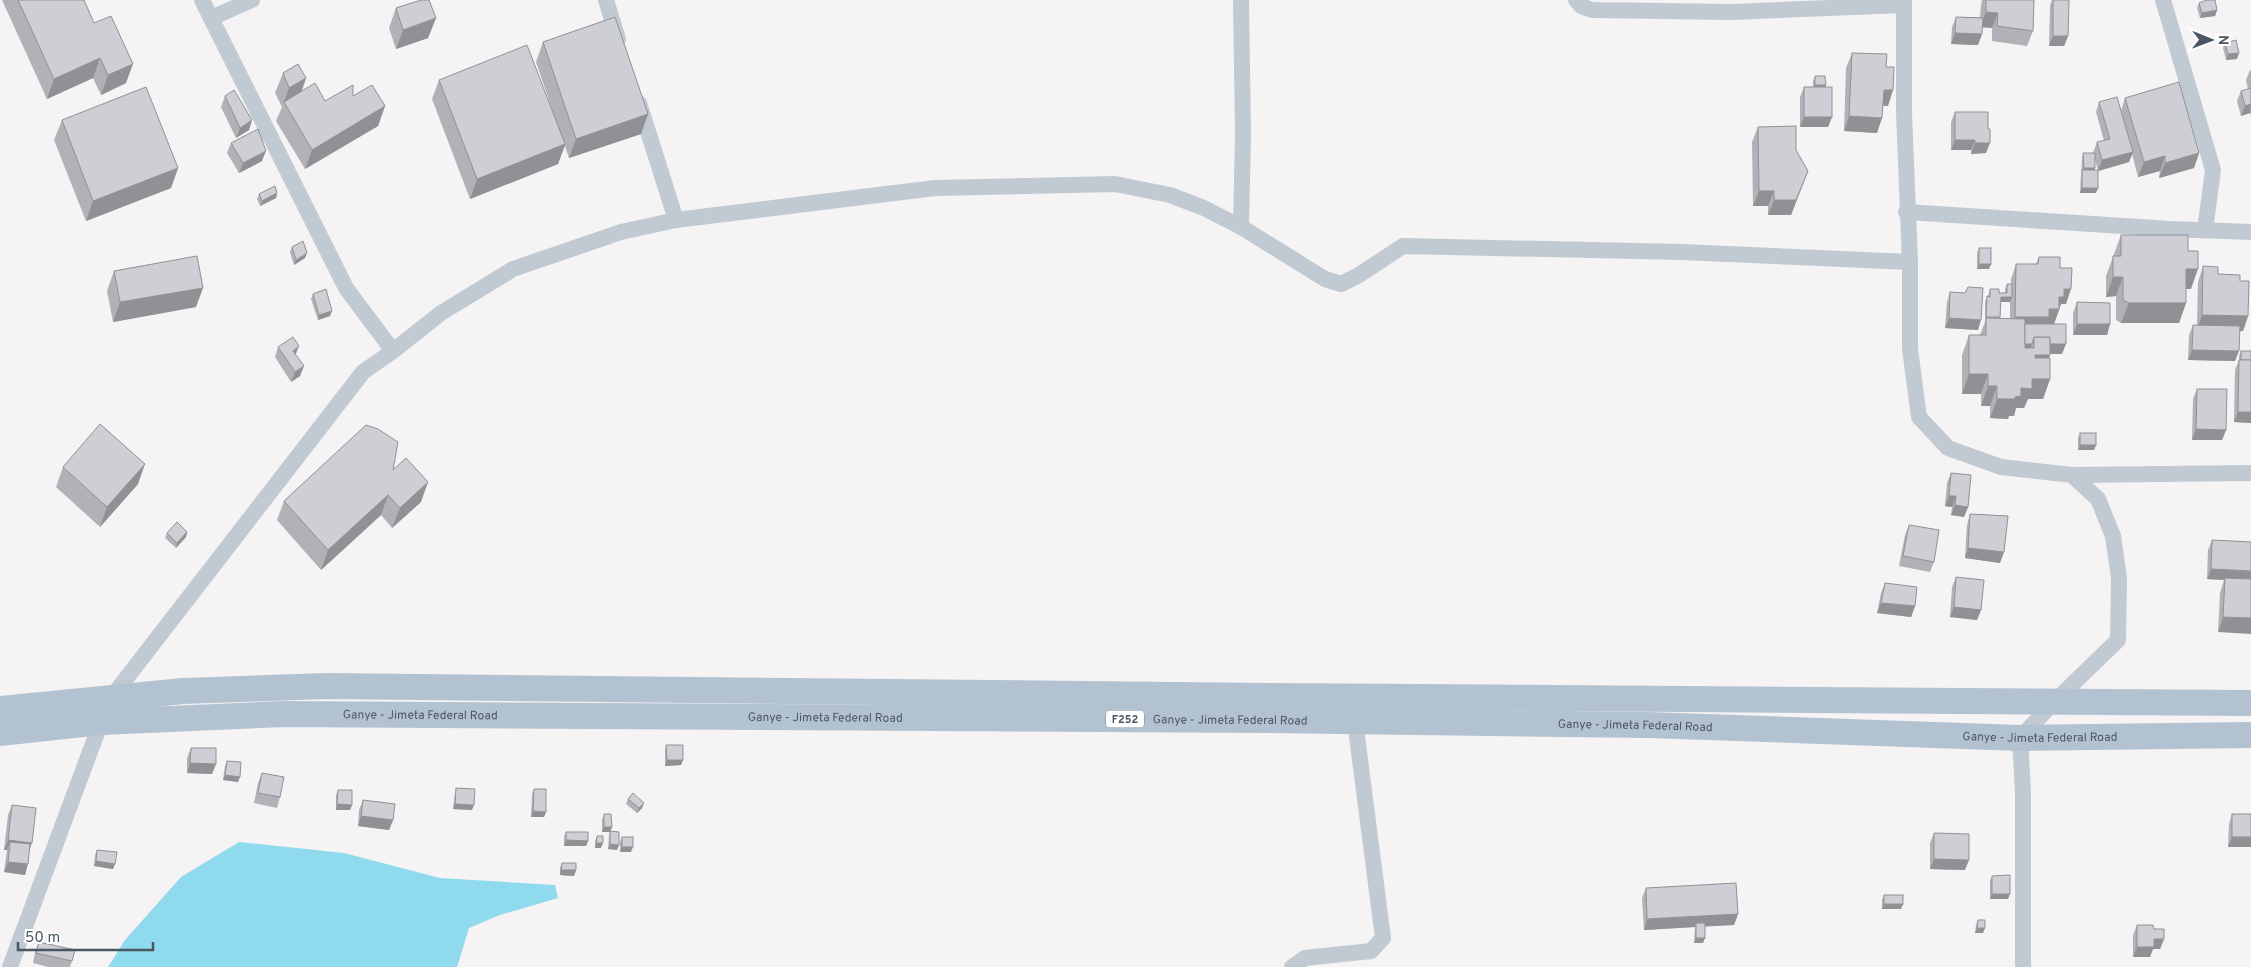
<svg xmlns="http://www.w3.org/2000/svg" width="2251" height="967" font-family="Overpass,sans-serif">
  <rect width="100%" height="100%" fill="#f5f3f3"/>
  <!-- water -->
  <polygon fill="#90daee" points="239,842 344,853 440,878 555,885 558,898 500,915 469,928 457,967 108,967 125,940 181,877"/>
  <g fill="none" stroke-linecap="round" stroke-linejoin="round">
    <!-- street -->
    <g stroke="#c1cad2" stroke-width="16">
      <polyline points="606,0 618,39"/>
      <polyline points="1576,0 1581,6 1592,10 1731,12 1904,5"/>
      <polyline points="1904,0 1904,113 1910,262 1910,349 1919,417 1948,448 2001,467 2072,475 2251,473"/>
      <polyline points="2163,0 2213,170 2205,230"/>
      <polyline points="211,18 252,0"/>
      <polyline points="639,103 676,220"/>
      <polyline points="1906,212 2170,229 2251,232"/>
      <polyline points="1241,227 1243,133 1241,0"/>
      <polyline points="393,351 441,313 513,269 621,232 676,220 935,188 1115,184 1170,195 1204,208 1241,227 1325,279 1341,284 1359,275 1403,246 1682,252 1910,262"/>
      <polyline points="111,698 363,372 393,351 346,288 202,0"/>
      <polyline points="10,967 101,722"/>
      <polyline points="1292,967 1305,958 1371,951 1383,938 1355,721"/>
      <polyline points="2023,967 2023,793 2020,738 2053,703 2118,640 2119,578 2113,536 2098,499 2072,475"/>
    </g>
    <!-- primary -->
    <g stroke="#b3c2d1" stroke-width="26">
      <polyline points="0,709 183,691 327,686 1266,696 2251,703"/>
      <path id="s1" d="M0 733 101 722 283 714 1264 720 1648 725 2020 738 2251 735"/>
    </g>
  </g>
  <!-- wall -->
  <g fill="#b0b2b7" fill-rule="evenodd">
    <polygon points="2,0 84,0 94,23 126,83 101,95 93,78 47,99"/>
    <polygon points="1982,0 2034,0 2033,31 2027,46 1992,41 1992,28 1982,27 1982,34 1978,45 1951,44 1952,27 1956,17 1980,17 1981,5"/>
    <polygon points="2052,0 2069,0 2068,36 2064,46 2049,46 2050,6"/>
    <polygon points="2199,3 2217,10 2215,16 2200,18 2197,8"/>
    <polygon points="396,8 436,18 428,38 396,49 389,28"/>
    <polygon points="543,42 648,114 641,134 569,158 565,146 558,164 470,199 432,99 439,80 558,127 536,62"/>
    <polygon points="2225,43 2237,59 2226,60 2223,48"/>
    <polygon points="1852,53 1886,67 1888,106 1883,105 1877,133 1844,131 1846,68"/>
    <polygon points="2250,70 2251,70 2251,116 2250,113 2241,116 2237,101 2241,91 2248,89 2246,80"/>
    <polygon points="283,73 306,78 302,91 325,101 353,96 385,106 378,126 305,169 276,121 282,107 275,93"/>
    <polygon points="1815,76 1826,85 1825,87 1832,117 1828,127 1800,127 1800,97 1804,87 1813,87 1813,81"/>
    <polygon points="225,96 252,120 249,130 236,138 221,107"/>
    <polygon points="2125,98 2199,153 2194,168 2159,178 2160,171 2138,177 2132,154 2129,162 2098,171 2095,159 2095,170 2096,193 2080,193 2082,158 2083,153 2093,153 2097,142 2104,141 2096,112 2099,102 2121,111"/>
    <polygon points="1955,112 1986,153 1971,154 1971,150 1951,150 1951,122"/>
    <polygon points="62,120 178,168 171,188 86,221 54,140"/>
    <polygon points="1758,127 1796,150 1808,171 1791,215 1768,215 1768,206 1753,206 1752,142"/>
    <polygon points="231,143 262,161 239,173 227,153"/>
    <polygon points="277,193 276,198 260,206 257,199 259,194"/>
    <polygon points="2121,235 2188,251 2191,289 2186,289 2186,303 2179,323 2121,323 2116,320 2116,296 2106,297 2106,276"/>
    <polygon points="292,247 305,258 294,265 290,252"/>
    <polygon points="1979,248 1989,269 1977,269 1977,253"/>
    <path d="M2039 257 2060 268 2066 304H2061L2054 324 2062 354H2050L2049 358 2050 379 2043 399H2028L2024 408H2016L2014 416H2009L2008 419 1990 418V406H1981V394H1962V355L1969 335H1980L1985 322V302L1987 296H1988L1990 289 1999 293H2005V289L2007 284H2011V279L2016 264H2036ZM2010 300V318H2000L2001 302H2010Z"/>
    <polygon points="2203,266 2218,274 2240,281 2248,316 2243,331 2240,331 2235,361 2188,360 2189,335 2193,325 2197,325 2198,282"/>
    <polygon points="114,271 196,307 113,322 107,291"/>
    <polygon points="1950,292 1965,293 1978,330 1945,328 1947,302"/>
    <polygon points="313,294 330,316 318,320 311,299"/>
    <polygon points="2077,302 2110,324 2107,335 2073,335 2073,313"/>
    <polygon points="278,347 300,376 291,382 275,357"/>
    <polygon points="2241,351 2251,423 2234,422 2235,370 2239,360 2239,356"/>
    <polygon points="2197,389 2226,430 2222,440 2192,440 2193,399"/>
    <polygon points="2080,433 2096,445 2094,450 2078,450 2078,438"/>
    <polygon points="63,467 138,484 100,527 56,487"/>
    <polygon points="393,470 421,502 392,528 381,515 321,570 277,520 284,501"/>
    <polygon points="1951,473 1968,507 1964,517 1951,515 1952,507 1945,506 1947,483"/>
    <polygon points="1970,514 2000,563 1965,558 1967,525"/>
    <polygon points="1909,525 1934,562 1930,572 1899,566 1905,535"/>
    <polygon points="187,532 186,537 176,548 165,538 167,533"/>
    <polygon points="2212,540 2251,542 2218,632 2220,593 2224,580 2207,579 2208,550"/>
    <polygon points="1956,577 1981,610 1977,620 1950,617 1952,587"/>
    <polygon points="1885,583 1915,606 1911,617 1877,613 1881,593"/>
    <polygon points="666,745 683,760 681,765 665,766 665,750"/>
    <polygon points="191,748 212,774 187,773 187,758"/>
    <polygon points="227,761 238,782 223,780 225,766"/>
    <polygon points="262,773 280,797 277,808 254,803 258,783"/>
    <polygon points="456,788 472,810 453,809 455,793"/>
    <polygon points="534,789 546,812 544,817 531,817 532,794"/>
    <polygon points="338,790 352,805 350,810 336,810 336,795"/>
    <polygon points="628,799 644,803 642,808 637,813 626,804"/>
    <polygon points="363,800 393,820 389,830 358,826 359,810"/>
    <polygon points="12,805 30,849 25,875 4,872 7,850 4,850 8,815"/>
    <polygon points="604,814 610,832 602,832 602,820"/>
    <polygon points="2232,814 2251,814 2251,847 2228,847 2229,824"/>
    <polygon points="610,831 617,850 608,849 609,837"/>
    <polygon points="566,832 588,841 586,846 564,846 564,837"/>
    <polygon points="1934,833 1965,870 1930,869 1930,843"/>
    <polygon points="597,836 601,848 595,848 595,841"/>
    <polygon points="622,837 631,852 620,852 620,842"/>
    <polygon points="97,850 115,864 113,869 94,866 95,855"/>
    <polygon points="562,863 576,870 574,876 560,875 560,868"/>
    <polygon points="1992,876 2008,899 1990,899 1990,881"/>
    <polygon points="1646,888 1738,914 1734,925 1705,926 1703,943 1694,943 1695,927 1644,930 1642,898"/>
    <polygon points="1884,895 1901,909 1882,909 1882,900"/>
    <polygon points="1978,920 1983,933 1975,933 1976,925"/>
    <polygon points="2137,925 2164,939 2160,949 2153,949 2150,957 2133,957 2133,935"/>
    <polygon points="39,942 72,961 70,967 48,967 33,963 35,952"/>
  </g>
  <!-- shaded-wall -->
  <g fill="#909195">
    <polygon points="2217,10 2215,16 2200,18 2202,13"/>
    <polygon points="1986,12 1998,13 1992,28 1980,27"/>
    <polygon points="436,18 428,38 396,49 403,30"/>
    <polygon points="1955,33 1982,34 1978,45 1951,44"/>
    <polygon points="2053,36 2068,36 2064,46 2049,46"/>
    <polygon points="2239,53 2237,59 2226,60 2228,54"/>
    <polygon points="100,58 93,78 47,99 54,79"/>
    <polygon points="133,64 126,83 101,95 108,75"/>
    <polygon points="306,78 299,98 284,102 289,88"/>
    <polygon points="1815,85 1826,85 1824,90 1814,90"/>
    <polygon points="1884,90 1893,90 1888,106 1878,105"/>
    <polygon points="2251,104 2250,113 2241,116 2245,106"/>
    <polygon points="385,106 378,126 305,169 312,150"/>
    <polygon points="648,114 641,134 569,158 576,139"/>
    <polygon points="1849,116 1882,118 1877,133 1844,131"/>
    <polygon points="1804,117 1832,117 1828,127 1800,127"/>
    <polygon points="252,120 249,130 236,138 240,128"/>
    <polygon points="1955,140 1975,140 1971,150 1951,150"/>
    <polygon points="1975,143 1990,143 1986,153 1971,154"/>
    <polygon points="565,144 558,164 470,199 477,179"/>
    <polygon points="266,151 262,161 239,173 243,163"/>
    <polygon points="2133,152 2129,162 2098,171 2102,160"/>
    <polygon points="2199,153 2194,168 2159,178 2165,163"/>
    <polygon points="2165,156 2160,171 2138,177 2144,162"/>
    <polygon points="178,168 171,188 86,221 93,201"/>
    <polygon points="2084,168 2095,168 2093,173 2082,172"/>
    <polygon points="1808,171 1791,215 1768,215 1774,200"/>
    <polygon points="2082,188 2098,188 2096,193 2080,193"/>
    <polygon points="1759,191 1774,191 1768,206 1753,206"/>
    <polygon points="277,193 276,198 260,206 262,201"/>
    <polygon points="307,253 305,258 294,265 296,260"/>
    <polygon points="1979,264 1991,264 1989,269 1977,269"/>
    <polygon points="2186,269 2198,269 2191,289 2179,289"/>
    <polygon points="2113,277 2123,277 2116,296 2106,297"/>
    <polygon points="203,288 196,307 113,322 120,302"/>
    <polygon points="2064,289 2071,289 2066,304 2061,304 2054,324 2010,332 2015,317 2049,309 2059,297"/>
    <polygon points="2001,297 2012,297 2010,302 1999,302"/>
    <polygon points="2129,303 2186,303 2179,323 2121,323"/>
    <polygon points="332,311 330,316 318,320 319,315"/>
    <polygon points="2202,315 2248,316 2243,331 2197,330"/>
    <polygon points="1949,318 1981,320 1978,330 1945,328"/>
    <polygon points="2077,324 2110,324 2107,335 2073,335"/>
    <polygon points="2024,344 2032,344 2028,354"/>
    <polygon points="2034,344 2066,344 2062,354 2032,354 2034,348"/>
    <polygon points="299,346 295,356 293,351"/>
    <polygon points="2192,350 2239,351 2235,361 2188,360"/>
    <polygon points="2035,355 2050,355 2042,375 2027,375"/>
    <polygon points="304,366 300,376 291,382 295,372"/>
    <polygon points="1969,374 1988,374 1981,394 1962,394"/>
    <polygon points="2032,379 2050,379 2043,399 2028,399 2024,408 2016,408 2014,416 2009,416 2008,419 1990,418 1997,399 2015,397 2021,388"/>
    <polygon points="1988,386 1997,386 1990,406 1981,406"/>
    <polygon points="2238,412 2251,412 2251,423 2234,422"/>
    <polygon points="2196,429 2226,430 2222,440 2192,440"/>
    <polygon points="2080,445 2096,445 2094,450 2078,450"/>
    <polygon points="145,464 138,484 100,527 107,507"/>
    <polygon points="428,482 421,502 392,528 400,508"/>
    <polygon points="388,495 381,515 321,570 328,550"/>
    <polygon points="1949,496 1956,496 1952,507 1945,506"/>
    <polygon points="1955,505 1968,507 1964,517 1951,515"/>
    <polygon points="187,532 186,537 176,548 177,543"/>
    <polygon points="1968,548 2004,552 2000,563 1965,558"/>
    <polygon points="2211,569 2251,571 2251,581 2225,578 2224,580 2207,579"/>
    <polygon points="1881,603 1915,606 1911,617 1877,613"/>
    <polygon points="1954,607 1981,610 1977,620 1950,617"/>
    <polygon points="2223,617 2251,618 2251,634 2218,632"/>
    <polygon points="667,760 683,760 681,765 665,766"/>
    <polygon points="190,763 216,764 212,774 187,773"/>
    <polygon points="225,775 240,777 238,782 223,780"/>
    <polygon points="644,803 642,808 637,813 639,808"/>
    <polygon points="337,804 352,805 350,810 336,810"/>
    <polygon points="455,804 474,805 472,810 453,809"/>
    <polygon points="533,811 546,812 544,817 531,817"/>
    <polygon points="361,816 393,820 389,830 358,826"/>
    <polygon points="604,827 612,827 610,832 602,832"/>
    <polygon points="2232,837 2251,837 2251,847 2228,847"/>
    <polygon points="8,840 32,843 28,853 10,842 7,850 4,850"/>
    <polygon points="566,840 588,841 586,846 564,846"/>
    <polygon points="596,843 603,843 601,848 595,848"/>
    <polygon points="610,844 619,845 617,850 608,849"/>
    <polygon points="622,847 633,847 631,852 620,852"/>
    <polygon points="1934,859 1969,860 1965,870 1930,869"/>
    <polygon points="96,861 115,864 113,869 94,866"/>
    <polygon points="8,862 28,864 25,875 4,872"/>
    <polygon points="561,870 576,870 574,876 560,875"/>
    <polygon points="1992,894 2010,894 2008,899 1990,899"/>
    <polygon points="1884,904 1903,904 1901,909 1882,909"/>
    <polygon points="1738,914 1734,925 1696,927 1696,923 1695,927 1644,930 1647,919"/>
    <polygon points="1977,928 1985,928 1983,933 1975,933"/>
    <polygon points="1696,938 1705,938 1703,943 1694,943"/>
    <polygon points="2154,939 2164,939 2160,949 2153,949 2150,957 2133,957 2137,947"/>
  </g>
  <!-- building -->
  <g fill="#cdcfd5" stroke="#909195">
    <polygon points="18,0 84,0 94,23 111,16 133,64 108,75 100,58 54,79"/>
    <polygon points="421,0 429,0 436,18 403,30 396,8"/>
    <polygon points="1986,0 2034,0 2033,31 1997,26 1998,13 1986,12"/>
    <polygon points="2053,0 2069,0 2068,36 2053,36"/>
    <polygon points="2207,0 2215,0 2217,10 2202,13 2199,3"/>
    <polygon points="615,17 648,114 576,139 543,42"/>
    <polygon points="1956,17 1983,18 1982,34 1955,33"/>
    <polygon points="2236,40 2239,53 2228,54 2225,43"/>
    <polygon points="527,45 565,144 477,179 439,80"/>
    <polygon points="1852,53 1887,54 1886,67 1894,67 1893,90 1884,90 1882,118 1849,116"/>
    <polygon points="298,64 306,78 289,88 283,73"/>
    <polygon points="1815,76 1825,76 1826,85 1815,85"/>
    <polygon points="2179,82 2199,153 2165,163 2165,156 2144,162 2125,98"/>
    <polygon points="315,83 325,101 353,85 353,96 372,85 385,106 312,150 284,102"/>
    <polygon points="146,87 178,168 93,201 62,120"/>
    <rect x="1804" y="87" width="28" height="30"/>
    <polygon points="2251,88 2251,104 2245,106 2241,91"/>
    <polygon points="234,90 252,120 240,128 225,96"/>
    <polygon points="2117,97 2133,152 2102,160 2097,142 2110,139 2099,102"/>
    <polygon points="1955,112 1988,112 1988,129 1990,129 1990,143 1975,143 1975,140 1955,140"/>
    <polygon points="1796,126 1796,150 1808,171 1796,200 1774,200 1774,191 1759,191 1758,127"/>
    <polygon points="258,129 266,151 243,163 231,143"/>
    <polygon points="2083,153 2095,153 2095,168 2084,168"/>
    <rect x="2082" y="170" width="16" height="18"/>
    <polygon points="275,186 277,193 262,201 259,194"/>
    <polygon points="2121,235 2188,235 2188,251 2198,251 2198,269 2186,269 2186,303 2129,303 2123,300 2123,277 2113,277 2113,256 2121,256"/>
    <polygon points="303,241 307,253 296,260 292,247"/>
    <rect x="1979" y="248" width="12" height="16"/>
    <polygon points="197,256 203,288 120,302 114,271"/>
    <polygon points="2039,257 2060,257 2060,268 2072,268 2071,289 2064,289 2064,297 2059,297 2059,309 2049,309 2049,317 2015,317 2016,264 2038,264"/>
    <polygon points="2203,266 2218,267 2218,274 2240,275 2240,281 2249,281 2248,316 2202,315"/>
    <polygon points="2007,284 2012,284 2012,297 2001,297 2000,317 1986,317 1987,296 1990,297 1990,289 1999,289 1999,293 2007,293"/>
    <polygon points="1968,287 1983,288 1981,320 1949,318 1950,292 1965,293"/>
    <polygon points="326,289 332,311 319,315 313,294"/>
    <polygon points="2077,302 2110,303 2110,324 2077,324"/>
    <polygon points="1986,318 2025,319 2025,348 2034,348 2034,337 2050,337 2050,355 2035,355 2035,358 2050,358 2050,379 2032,379 2032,389 2021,388 2021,396 2015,397 2015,399 1997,399 1997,386 1988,386 1988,374 1969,374 1969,335 1986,335"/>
    <polygon points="2025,324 2066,324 2066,344 2050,344 2050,337 2034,337 2032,344 2025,344"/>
    <polygon points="2193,325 2240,326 2239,351 2192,350"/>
    <polygon points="293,337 299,346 293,351 304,366 295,372 278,347"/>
    <rect x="2241" y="351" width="10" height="9"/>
    <polygon points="2239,360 2251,360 2251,412 2238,412"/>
    <polygon points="2197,389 2227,389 2226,430 2196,429"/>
    <polygon points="100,424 145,464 107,507 63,467"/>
    <polygon points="366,425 378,429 398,442 393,470 406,458 428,482 400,508 388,495 328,550 284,501"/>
    <rect x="2080" y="433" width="16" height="12"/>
    <polygon points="1951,473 1971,475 1968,507 1955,505 1956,496 1949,496"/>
    <polygon points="1970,514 2008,516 2004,552 1968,548"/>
    <polygon points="177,522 187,532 177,543 167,533"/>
    <polygon points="1909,525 1939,530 1934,562 1903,556"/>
    <polygon points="2212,540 2251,542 2251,571 2211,569"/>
    <polygon points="1956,577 1984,580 1981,610 1954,607"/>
    <polygon points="2225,578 2251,579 2251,618 2223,617"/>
    <polygon points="1885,583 1917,587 1915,606 1881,603"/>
    <polygon points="666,745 683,745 683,760 667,760"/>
    <polygon points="191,748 216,748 216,764 190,763"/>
    <polygon points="227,761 241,762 240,777 225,775"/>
    <polygon points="262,773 284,777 280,797 258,793"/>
    <polygon points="456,788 475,789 474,805 455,804"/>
    <polygon points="534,789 546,789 546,812 533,811"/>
    <polygon points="338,790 352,790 352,805 337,804"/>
    <polygon points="633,793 644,803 639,808 628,799"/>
    <polygon points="363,800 395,804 393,820 361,816"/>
    <polygon points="12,805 36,808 32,843 8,840"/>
    <polygon points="604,814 611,814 612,827 604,827"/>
    <rect x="2232" y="814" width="19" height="23"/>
    <polygon points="610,831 619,832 619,845 610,844"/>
    <polygon points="566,832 588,832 588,841 566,840"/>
    <polygon points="1934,833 1969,834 1969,860 1934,859"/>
    <polygon points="597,836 603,836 603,843 596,843"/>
    <rect x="622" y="837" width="11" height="10"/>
    <polygon points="10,842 30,844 28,864 8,862"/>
    <polygon points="97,850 117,852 115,864 96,861"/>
    <polygon points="562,863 576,863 576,870 561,870"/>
    <polygon points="2010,875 2010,894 1992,894 1992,876"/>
    <polygon points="1736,883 1738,914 1647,919 1646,888"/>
    <rect x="1884" y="895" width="19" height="9"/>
    <polygon points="1978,920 1985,920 1985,928 1977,928"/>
    <rect x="1696" y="923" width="9" height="15"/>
    <polygon points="2137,925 2153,925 2154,929 2164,929 2164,939 2154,939 2154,947 2137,947"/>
    <polygon points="39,942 75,950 72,961 36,953"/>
  </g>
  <g text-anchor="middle" stroke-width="4" stroke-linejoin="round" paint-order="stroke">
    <!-- shield labels -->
    <rect fill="#fff" stroke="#808990" stroke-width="1" x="1106" y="710.5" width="38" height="17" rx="4"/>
    <g font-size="11" font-weight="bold" fill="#4a5661">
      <text x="1125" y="723">F252</text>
    </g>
    <!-- street labels -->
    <g font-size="12" fill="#4a5661" stroke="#fff">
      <text dy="4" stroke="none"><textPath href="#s1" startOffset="421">Ganye - Jimeta Federal Road</textPath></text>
      <text dy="4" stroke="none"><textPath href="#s1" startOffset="826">Ganye - Jimeta Federal Road</textPath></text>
      <text dy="4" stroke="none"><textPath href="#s1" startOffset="1231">Ganye - Jimeta Federal Road</textPath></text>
      <text dy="4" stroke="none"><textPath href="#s1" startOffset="1636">Ganye - Jimeta Federal Road</textPath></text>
      <text dy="4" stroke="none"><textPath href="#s1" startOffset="2041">Ganye - Jimeta Federal Road</textPath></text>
    </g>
  </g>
  <!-- north arrow -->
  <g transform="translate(2211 40) rotate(91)" stroke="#ffffff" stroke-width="4" paint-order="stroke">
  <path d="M0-4L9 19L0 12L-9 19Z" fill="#4a5661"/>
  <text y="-8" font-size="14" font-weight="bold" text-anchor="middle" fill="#4a5661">N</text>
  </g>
  <!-- scale -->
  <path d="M18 942v8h135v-8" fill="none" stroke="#4a5661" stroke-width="2.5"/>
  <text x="25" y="942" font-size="15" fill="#4a5661" stroke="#ffffff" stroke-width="4" paint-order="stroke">50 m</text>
</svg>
